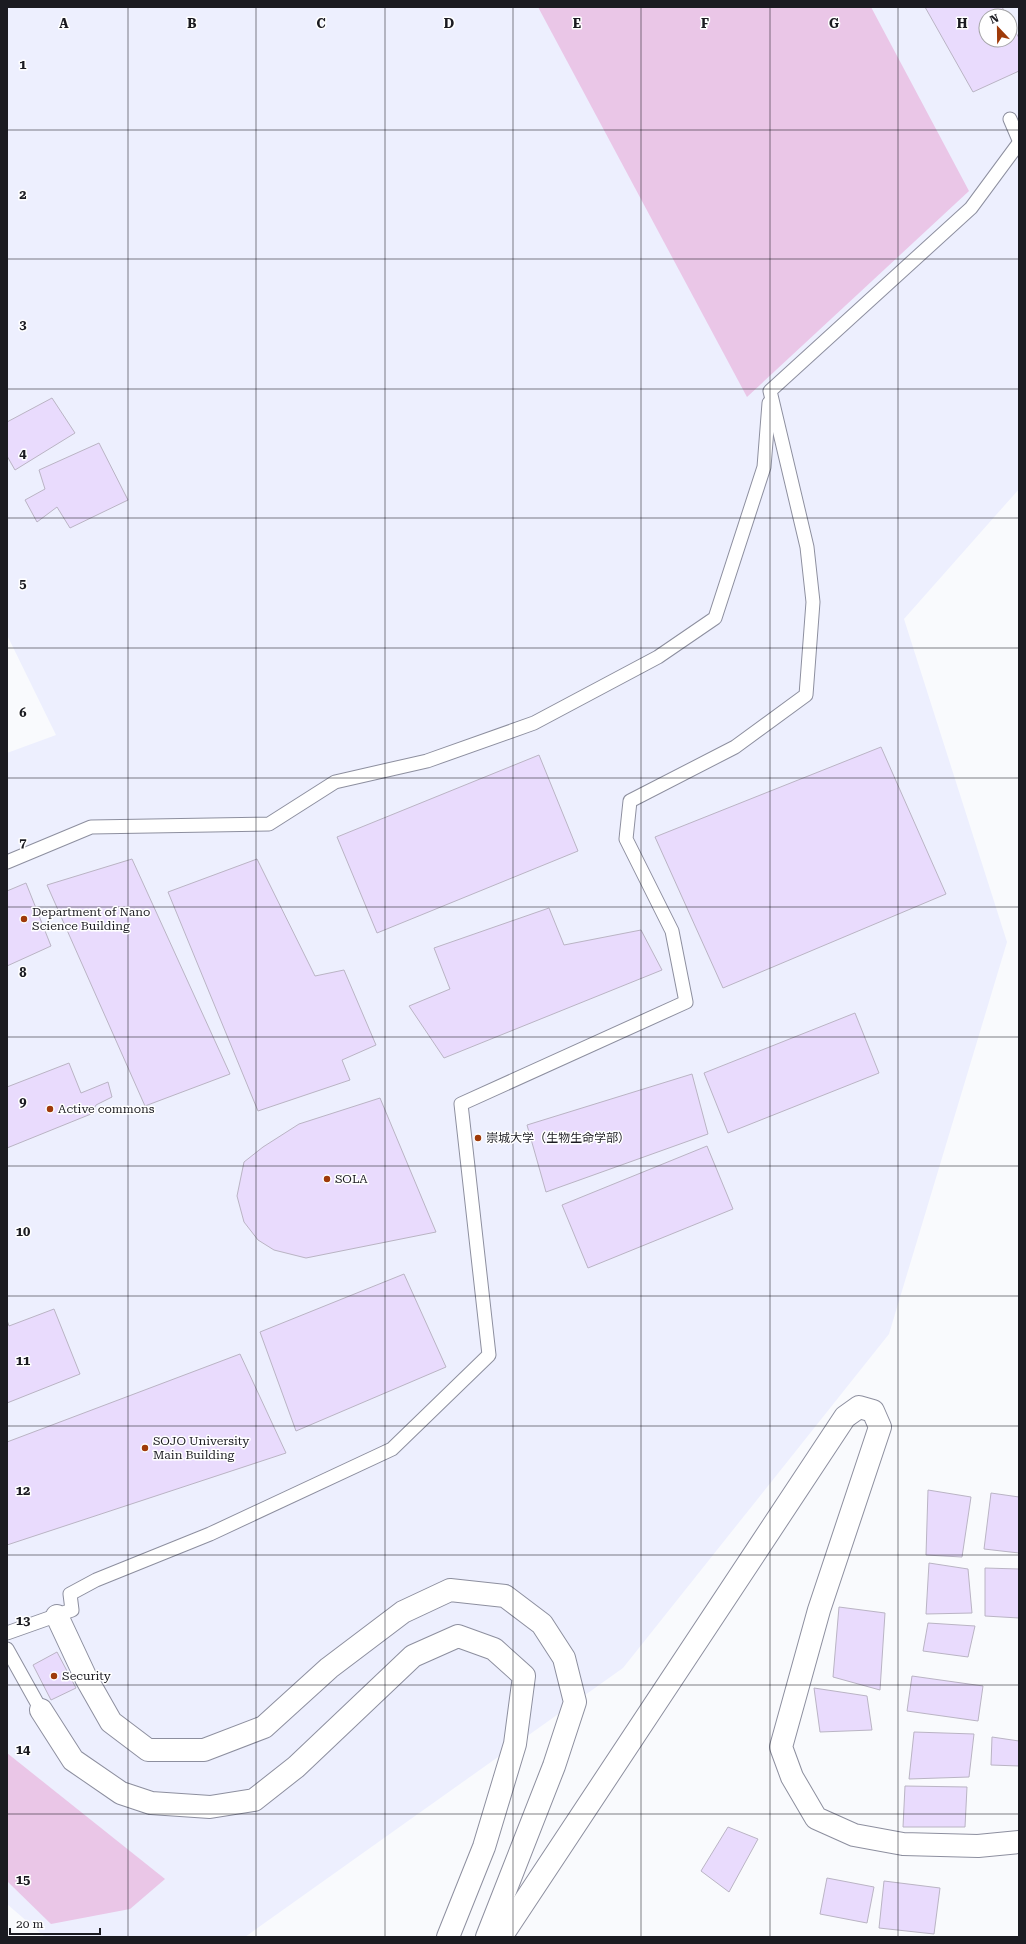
<svg xmlns="http://www.w3.org/2000/svg" width="1026" height="1944" font-family="'Roboto Serif','Noto Sans JP',serif">
  <rect width="100%" height="100%" fill="#f9fafd"/>
  <!-- built -->
  <path fill="#edeffe" fill-rule="evenodd" d="M7 7H1019V489L904 619 1007 942 889 1334 623 1668 245 1937H45L7 1904V753L56 735 7 635ZM986 16H1010V40H986Z"/>
  <!-- green -->
  <g fill="#eac6e7">
    <polygon points="538,7 871,7 969,191 747,397"/>
    <polygon points="7,1753 165,1879 130,1909 51,1924 7,1881"/>
  </g>
  <!-- building -->
  <g fill="#e9dbfd" stroke="#bab4c4">
    <polygon points="925,7 1002,7 1007,16 986,16 986,40 1010,40 1010,22 1019,38 1019,71 973,92"/>
    <polygon points="52,398 75,433 15,470 7,456 7,422"/>
    <polygon points="99,443 128,500 70,528 57,507 37,522 25,500 45,489 39,470"/>
    <polygon points="881,747 946,894 723,988 655,837"/>
    <polygon points="539,755 578,851 377,933 337,837"/>
    <polygon points="132,859 230,1074 145,1106 47,885"/>
    <polygon points="257,859 315,976 344,970 376,1045 342,1060 350,1080 258,1111 168,892"/>
    <polygon points="26,883 51,946 7,966 7,891"/>
    <polygon points="549,908 564,945 641,930 662,970 444,1058 409,1006 450,989 434,948"/>
    <polygon points="855,1013 879,1073 728,1133 704,1073"/>
    <polygon points="69,1063 81,1093 108,1082 112,1097 96,1105 91,1114 7,1148 7,1087"/>
    <polygon points="692,1074 708,1134 546,1192 527,1125"/>
    <polygon points="380,1098 436,1232 306,1258 274,1250 258,1240 244,1222 237,1196 244,1162 263,1147 299,1124"/>
    <polygon points="707,1146 733,1209 588,1268 562,1205"/>
    <polygon points="404,1274 446,1367 296,1431 260,1332"/>
    <polygon points="54,1309 80,1374 7,1403 7,1320 9,1326"/>
    <polygon points="240,1354 286,1453 7,1545 7,1442"/>
    <polygon points="928,1490 971,1497 962,1557 926,1555"/>
    <polygon points="991,1493 1019,1497 1019,1553 984,1549"/>
    <polygon points="929,1563 968,1569 972,1613 926,1614"/>
    <polygon points="985,1568 1019,1569 1019,1618 985,1616"/>
    <polygon points="839,1607 885,1613 880,1690 833,1677"/>
    <polygon points="928,1623 975,1626 968,1657 923,1651"/>
    <polygon points="57,1652 76,1688 51,1700 33,1665"/>
    <polygon points="912,1676 983,1686 978,1721 907,1711"/>
    <polygon points="814,1688 867,1696 872,1730 820,1732"/>
    <polygon points="914,1732 974,1734 969,1777 909,1779"/>
    <polygon points="992,1737 1019,1741 1019,1766 991,1765"/>
    <polygon points="905,1786 967,1787 965,1827 903,1827"/>
    <polygon points="728,1827 758,1839 729,1892 701,1871"/>
    <polygon points="827,1878 874,1887 867,1923 820,1914"/>
    <polygon points="884,1881 940,1888 934,1934 879,1928"/>
  </g>
  <g fill="none" stroke-linecap="round" stroke-linejoin="round">
    <defs>
      <g id="lane">
        <polyline points="1010,119 1019,140"/>
        <polyline points="7,862 91,827 269,824 335,782 427,761 534,723 658,657 715,618 764,467 769,403"/>
        <polyline points="7,1633 72,1610 70,1594 96,1580 210,1534 392,1449 489,1355 461,1104 686,1002 672,931 626,839 630,801 735,747 806,695 813,602 807,547 770,391 971,208 1019,143"/>
        <polyline points="7,1649 41,1710"/>
      </g>
      <g id="street">
        <polyline points="57,1616 86,1678 111,1722 148,1750 204,1750 264,1727 329,1668 403,1612 450,1590 505,1596 542,1624 564,1658 575,1702 554,1766 487,1937"/>
        <polyline points="41,1710 73,1760 121,1793 151,1803 210,1807 254,1800 296,1767 413,1656 458,1636 494,1649 524,1676 515,1744 484,1847 448,1937"/>
        <polyline points="501,1937 845,1417 859,1407 873,1411 880,1427 819,1610 781,1747 792,1777 816,1818 854,1835 903,1844 978,1846 1019,1842"/>
      </g>
    </defs>
    <!-- lane casing -->
    <use href="#lane" stroke="#8d8f9f" stroke-width="15"/>
    <!-- street casing -->
    <use href="#street" stroke="#8d8f9f" stroke-width="24"/>
    <!-- lane -->
    <use href="#lane" stroke="#fff" stroke-width="13"/>
    <!-- street -->
    <use href="#street" stroke="#fff" stroke-width="22"/>
  </g>
  <!-- grid -->
  <path fill="none" stroke="#1b1b21" stroke-width="1" stroke-opacity="0.55" d="M128 7V1937M256 7V1937M385 7V1937M513 7V1937M641 7V1937M770 7V1937M898 7V1937M7 130H1019M7 259H1019M7 389H1019M7 518H1019M7 648H1019M7 778H1019M7 907H1019M7 1037H1019M7 1166H1019M7 1296H1019M7 1426H1019M7 1555H1019M7 1685H1019M7 1814H1019"/>
  <!-- markers -->
  <g fill="#9f3a09" stroke="#fff" stroke-width="1.5">
    <circle cx="24" cy="919" r="4"/>
    <circle cx="50" cy="1109" r="4"/>
    <circle cx="478" cy="1138" r="4"/>
    <circle cx="327" cy="1179" r="4"/>
    <circle cx="145" cy="1448" r="4"/>
    <circle cx="54" cy="1676" r="4"/>
  </g>
  <g text-anchor="middle" stroke-width="3" stroke-linejoin="round" paint-order="stroke">
    <!-- poi labels -->
    <g font-size="12" fill="#1b1b21" stroke="#fff" text-anchor="start">
      <text x="32" y="916">Department of Nano<tspan x="32" dy="14">Science Building</tspan></text>
      <text x="58" y="1113">Active commons</text>
      <text x="486" y="1142">崇城大学（生物生命学部）</text>
      <text x="335" y="1183">SOLA</text>
      <text x="153" y="1445">SOJO University<tspan x="153" dy="14">Main Building</tspan></text>
      <text x="62" y="1680">Security</text>
    </g>
  </g>
  <g font-size="13" text-anchor="middle" font-weight="bold" fill="#1b1b21" stroke="#fff" stroke-width="3" stroke-linejoin="round" paint-order="stroke">
    <text x="64" y="28">A</text>
    <text x="192" y="28">B</text>
    <text x="321" y="28">C</text>
    <text x="449" y="28">D</text>
    <text x="577" y="28">E</text>
    <text x="705" y="28">F</text>
    <text x="834" y="28">G</text>
    <text x="962" y="28">H</text>
    <text x="23" y="69">1</text>
    <text x="23" y="199">2</text>
    <text x="23" y="329">3</text>
    <text x="23" y="458">4</text>
    <text x="23" y="588">5</text>
    <text x="23" y="717">6</text>
    <text x="23" y="847">7</text>
    <text x="23" y="977">8</text>
    <text x="23" y="1106">9</text>
    <text x="23" y="1236">10</text>
    <text x="23" y="1365">11</text>
    <text x="23" y="1495">12</text>
    <text x="23" y="1625">13</text>
    <text x="23" y="1754">14</text>
    <text x="23" y="1884">15</text>
  </g>
  <!-- border -->
  <rect width="1026" height="1944" fill="none" stroke="#1b1b21" stroke-width="16"/>
  <!-- north arrow -->
  <g transform="translate(998 28) rotate(338)"><circle r="19" fill="#ffffff" stroke="#a4a4a6"/>
  <path d="M0-3L7 15L0 10L-7 15Z" fill="#9f3a09"/>
  <text y="-6" font-size="11" font-weight="bold" text-anchor="middle" fill="#1b1b21">N</text>
  </g>
  <!-- scale -->
  <path d="M10 1928v6h90v-6" fill="none" stroke="#1b1b21" stroke-width="2"/>
  <text x="16" y="1928" font-size="12" fill="#1b1b21" stroke="#ffffff" stroke-width="3" paint-order="stroke">20 m</text>
</svg>
